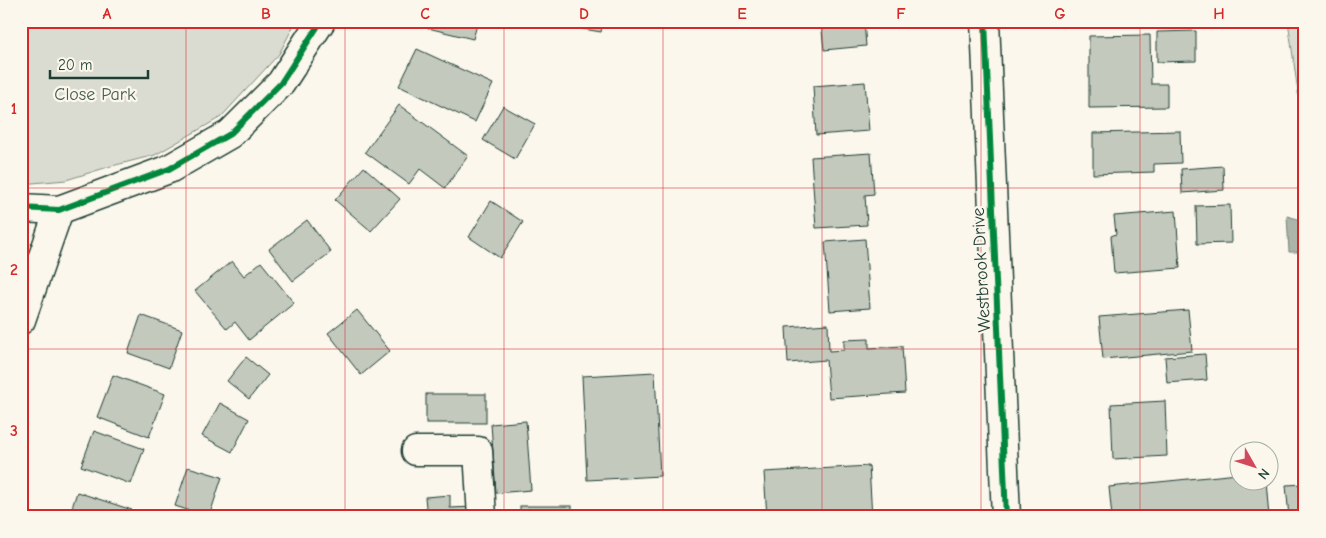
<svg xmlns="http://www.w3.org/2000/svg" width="1326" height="538" font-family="'Comic Neue',sans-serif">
  <rect width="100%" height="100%" fill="#fbf7ec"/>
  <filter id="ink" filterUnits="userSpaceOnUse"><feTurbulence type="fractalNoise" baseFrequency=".02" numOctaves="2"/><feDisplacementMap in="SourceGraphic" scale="10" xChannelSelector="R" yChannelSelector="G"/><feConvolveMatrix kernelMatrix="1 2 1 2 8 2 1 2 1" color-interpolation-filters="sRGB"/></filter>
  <g filter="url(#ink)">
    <!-- green -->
    <g fill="#dbdcd1" stroke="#7d8c82">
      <polygon points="21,21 296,21 279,54 221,117 155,155 108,167 66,180 21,184"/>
      <polygon points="1288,21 1305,21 1305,142"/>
    </g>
    <!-- water -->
    <polygon fill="#adb4aa" stroke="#74847b" points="1287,216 1305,221 1305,252 1289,252"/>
    <!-- building -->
    <g fill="#c4c9be" stroke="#1f3d34">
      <polygon points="429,21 478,21 473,39 428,28"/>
      <polygon points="561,21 603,21 601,32 560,25"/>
      <polygon points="821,21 864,21 866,46 824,50"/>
      <polygon points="1196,31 1196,61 1157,62 1157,32"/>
      <polygon points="1150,35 1151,84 1167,84 1167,107 1089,108 1089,36"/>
      <polygon points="417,49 493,84 475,122 399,86"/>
      <polygon points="865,82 869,131 816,135 813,86"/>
      <polygon points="399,105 468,156 445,188 420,169 409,184 365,152"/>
      <polygon points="503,106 535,124 515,159 483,140"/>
      <polygon points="1180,131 1181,163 1154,164 1154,172 1093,174 1093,133"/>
      <polygon points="871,153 874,194 865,195 867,225 816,228 811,157"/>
      <polygon points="1223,166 1224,190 1182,193 1181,169"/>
      <polygon points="364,167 400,199 371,231 335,200"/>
      <polygon points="491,201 523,222 500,258 469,237"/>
      <polygon points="1230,205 1231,243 1197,244 1196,206"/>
      <polygon points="1176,211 1180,268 1114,273 1111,236 1116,234 1114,216"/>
      <polygon points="307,220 331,252 293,281 269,249"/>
      <polygon points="865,239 870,308 830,311 825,242"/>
      <polygon points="232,261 244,276 261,262 294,303 249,340 235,322 227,329 195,291"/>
      <polygon points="357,310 390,351 361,375 328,333"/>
      <polygon points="1188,310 1192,351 1103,359 1099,317"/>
      <polygon points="141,315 182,330 169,368 128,353"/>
      <polygon points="828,324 829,351 844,350 844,340 869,339 869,348 902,346 905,393 829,398 826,360 788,363 786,327"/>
      <polygon points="1205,354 1207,380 1167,383 1165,357"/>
      <polygon points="246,357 268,375 249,399 227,381"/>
      <polygon points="655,372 660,476 587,480 582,376"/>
      <polygon points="113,375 165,394 149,437 97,417"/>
      <rect x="426" y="394" width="60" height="29"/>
      <polygon points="1165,401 1167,456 1113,459 1111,404"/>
      <polygon points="220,403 249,419 232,452 202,436"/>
      <polygon points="526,421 531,490 496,493 491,424"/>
      <polygon points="94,431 144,449 131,484 81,466"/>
      <polygon points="869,466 872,517 767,517 764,472"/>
      <polygon points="188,467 222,477 209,517 175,506"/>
      <polygon points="1238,474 1238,480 1266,480 1269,517 1112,517 1109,487"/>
      <polygon points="1305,484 1305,517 1289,517 1286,485"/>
      <polygon points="77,492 132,510 130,517 69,517"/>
      <polygon points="450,495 450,508 474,507 474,517 427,517 425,497"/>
      <rect x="520" y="506" width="52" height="11"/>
    </g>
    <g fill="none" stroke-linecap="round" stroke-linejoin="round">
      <defs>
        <g id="minor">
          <polyline points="985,21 1006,517"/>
          <polyline points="21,208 59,210 169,169 230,134 281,83 321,21"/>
          <polyline points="21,320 59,210"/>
          <polyline points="416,451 478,451 482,517"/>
        </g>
      </defs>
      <!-- minor casing -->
      <use href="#minor" stroke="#1f3d34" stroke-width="31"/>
      <!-- minor -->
      <use href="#minor" stroke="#fbf7ec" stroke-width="28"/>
      <defs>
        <g id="cycleway">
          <polyline points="985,21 1006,517"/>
          <polyline points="21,208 59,210 169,169 230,134 281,83 321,21"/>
        </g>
      </defs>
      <!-- cycleway casing -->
      <use href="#cycleway" stroke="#fbf7ec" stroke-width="9"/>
      <!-- cycleway -->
      <use href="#cycleway" stroke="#00873e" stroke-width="6"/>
    </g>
  </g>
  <!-- grid -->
  <path fill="none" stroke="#d62828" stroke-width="1" stroke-opacity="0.55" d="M186 21V517M345 21V517M504 21V517M663 21V517M822 21V517M981 21V517M1140 21V517M21 188H1305M21 349H1305"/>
  <g text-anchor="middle" stroke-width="4.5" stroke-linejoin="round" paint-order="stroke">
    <!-- park labels -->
    <g font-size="18" fill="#455d53" stroke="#fbf7ec">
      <text x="95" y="100">Close Park</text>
    </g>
    <!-- street labels -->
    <g font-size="18" fill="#1f3d34" stroke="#fbf7ec">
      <text transform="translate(981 270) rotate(-93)" y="6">Westbrook Drive</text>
    </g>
  </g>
  <!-- margin -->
  <rect width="1326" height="538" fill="none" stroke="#fbf7ec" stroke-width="55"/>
  <!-- north arrow -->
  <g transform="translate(1254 466) rotate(129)"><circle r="24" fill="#fbf7ec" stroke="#a3ada2"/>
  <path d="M0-4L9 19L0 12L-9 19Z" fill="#d1495b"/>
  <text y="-8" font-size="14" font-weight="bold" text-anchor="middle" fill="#1f3d34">N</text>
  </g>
  <!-- scale -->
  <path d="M50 70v8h98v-8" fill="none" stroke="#1f3d34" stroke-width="2.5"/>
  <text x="58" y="70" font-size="15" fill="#1f3d34" stroke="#fbf7ec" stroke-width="4" paint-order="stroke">20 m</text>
  <rect x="28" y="28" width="1270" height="482" fill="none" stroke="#d62828" stroke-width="2"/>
  <g font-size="16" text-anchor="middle" font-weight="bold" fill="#d62828">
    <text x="107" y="19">A</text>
    <text x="266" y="19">B</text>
    <text x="425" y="19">C</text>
    <text x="584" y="19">D</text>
    <text x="742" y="19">E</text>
    <text x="901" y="19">F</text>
    <text x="1060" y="19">G</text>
    <text x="1219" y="19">H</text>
    <text x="14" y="114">1</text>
    <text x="14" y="275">2</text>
    <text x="14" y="436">3</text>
  </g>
</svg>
